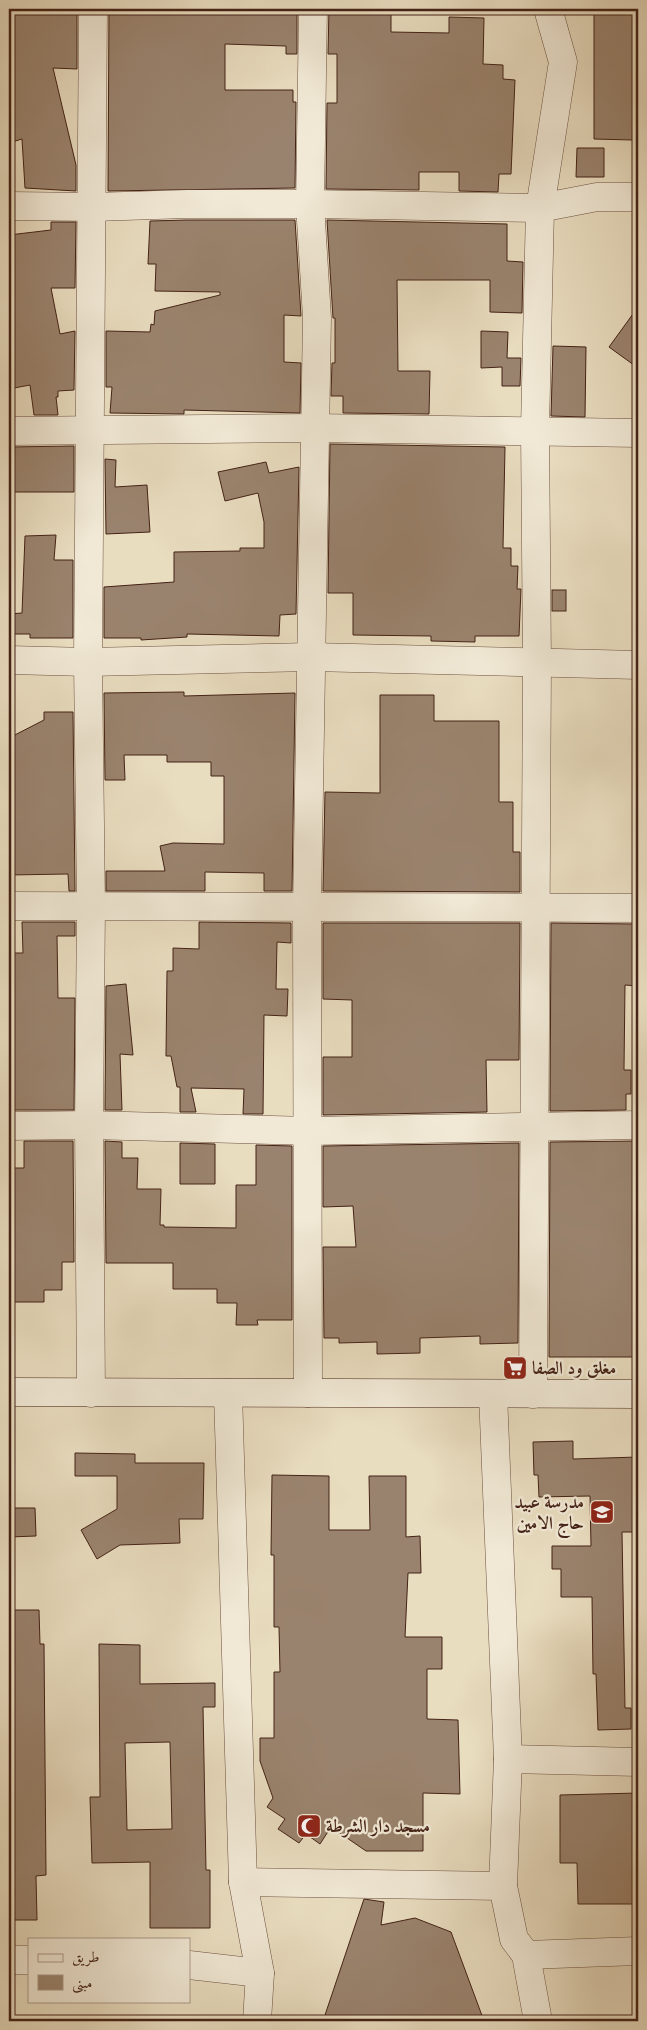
<svg xmlns="http://www.w3.org/2000/svg" width="647" height="2030" font-family="'EB Garamond',Amiri,serif">
  <rect width="100%" height="100%" fill="#e9ddc0"/>
  <filter id="stains"><feTurbulence type="fractalNoise" baseFrequency=".004" numOctaves="4"/><feColorMatrix values="0 0 0 0 .2 0 0 0 0 .09 0 0 0 0 .02 0 0 0 .5 -.17"/></filter>
  <radialGradient id="worn" r=".72"><stop offset=".6" stop-color="#630" stop-opacity="0"/><stop offset="1" stop-color="#630" stop-opacity=".3"/></radialGradient>
  <!-- building -->
  <g fill="#9a836e" stroke="#442216" fill-rule="evenodd">
    <polygon points="51,9 77,9 77,69 53,68 76,165 76,191 25,188 22,139 9,143 9,10"/>
    <polygon points="109,9 182,9 182,12 224,13 224,9 297,9 297,54 286,54 286,46 225,44 225,90 293,90 293,102 296,102 295,188 108,191"/>
    <polygon points="329,9 372,9 372,12 391,13 391,32 449,33 449,17 484,18 483,64 503,65 503,79 515,80 511,174 499,174 498,192 459,191 459,172 419,172 419,190 326,189 327,103 337,103 337,54 328,54"/>
    <polygon points="594,9 633,9 633,140 594,139"/>
    <polygon points="577,148 604,148 604,177 576,177"/>
    <polygon points="187,220 295,220 301,316 284,315 284,362 301,363 300,413 184,410 184,414 110,413 112,387 106,387 106,331 150,332 151,324 154,325 155,311 220,295 220,292 155,291 156,264 148,264 150,221"/>
    <polygon points="327,220 507,224 507,261 523,262 522,313 490,312 490,280 397,280 398,371 430,371 429,414 343,413 343,396 331,396 332,363 335,363 335,318 333,318"/>
    <polygon points="51,222 76,222 75,288 51,288 60,334 75,331 74,390 58,391 58,397 56,397 58,415 34,415 30,385 14,388 9,360 9,278 13,277 9,235 51,230"/>
    <polygon points="638,307 638,368 609,347"/>
    <polygon points="481,331 508,332 507,358 521,358 520,386 502,386 502,367 481,368"/>
    <polygon points="553,346 586,347 585,417 551,416"/>
    <polygon points="330,444 505,447 503,548 511,548 511,566 518,566 517,589 521,589 519,636 475,636 475,642 431,641 431,636 353,635 353,593 328,593"/>
    <polygon points="74,446 74,492 9,492 9,447"/>
    <polygon points="105,459 116,460 115,487 147,485 150,532 106,534"/>
    <polygon points="266,462 269,473 299,467 296,614 280,615 279,636 187,634 187,637 141,640 141,638 104,638 104,587 174,582 174,552 240,551 240,548 264,548 264,522 258,493 225,501 218,472"/>
    <polygon points="56,535 54,560 73,560 73,638 30,638 30,634 9,634 9,614 22,613 25,536"/>
    <rect x="552" y="590" width="14" height="21"/>
    <polygon points="184,692 184,696 295,693 292,891 264,891 264,873 205,872 205,891 106,891 106,871 165,871 160,846 173,843 224,844 224,776 211,776 211,762 167,762 167,755 124,755 125,780 105,780 104,693"/>
    <polygon points="380,695 434,695 434,721 499,721 499,802 513,802 513,852 520,852 520,892 323,891 325,792 380,793"/>
    <polygon points="44,712 73,712 75,891 69,891 68,874 9,875 9,738 44,720"/>
    <polygon points="22,922 75,922 75,936 57,936 58,998 75,998 74,1110 9,1110 9,1066 13,1066 13,1008 11,1008 9,953 23,953"/>
    <polygon points="199,922 291,923 291,943 277,942 276,989 288,989 287,1016 264,1015 263,1114 243,1114 244,1089 191,1088 196,1112 180,1112 180,1087 177,1087 171,1056 166,1056 167,971 173,971 173,948 199,949"/>
    <polygon points="323,923 520,923 519,1060 486,1060 487,1112 323,1115 323,1057 352,1057 352,1000 323,999"/>
    <polygon points="551,923 634,924 633,952 638,952 638,986 625,985 624,1070 631,1070 631,1094 626,1094 626,1110 550,1111"/>
    <polygon points="126,984 133,1055 120,1054 122,1110 105,1110 106,986"/>
    <polygon points="24,1141 73,1141 74,1262 62,1262 62,1290 44,1290 44,1302 9,1302 9,1168 24,1168"/>
    <polygon points="105,1141 122,1142 122,1158 138,1158 137,1189 161,1189 160,1225 164,1225 164,1227 236,1228 236,1185 256,1185 256,1145 292,1146 292,1320 257,1320 258,1325 236,1325 237,1303 217,1303 217,1289 173,1289 173,1263 106,1263"/>
    <polygon points="638,1141 638,1268 633,1269 633,1315 638,1315 638,1357 549,1357 550,1142"/>
    <polygon points="180,1143 215,1144 215,1184 180,1184"/>
    <polygon points="519,1143 518,1343 480,1344 480,1336 420,1338 420,1353 377,1354 377,1342 339,1343 339,1338 324,1338 323,1247 356,1247 353,1206 323,1207 323,1146"/>
    <polygon points="573,1441 573,1459 638,1457 638,1532 622,1532 625,1708 631,1708 631,1729 598,1730 596,1674 593,1674 592,1597 561,1597 561,1569 552,1569 552,1546 591,1546 590,1496 539,1497 538,1475 534,1475 533,1442"/>
    <polygon points="75,1453 135,1454 135,1463 204,1463 203,1519 179,1519 180,1543 120,1545 97,1559 81,1530 117,1509 117,1476 75,1476"/>
    <polygon points="272,1475 329,1476 329,1530 370,1530 369,1476 406,1476 406,1537 420,1536 421,1573 408,1573 405,1637 442,1637 442,1669 427,1669 427,1719 458,1720 460,1794 423,1793 423,1851 366,1851 331,1827 320,1844 306,1834 299,1843 278,1829 285,1819 267,1807 273,1798 260,1761 260,1738 274,1738 274,1672 280,1672 279,1627 274,1627 274,1555 271,1555"/>
    <polygon points="9,1508 35,1508 36,1536 9,1537"/>
    <polygon points="9,1610 39,1610 40,1644 44,1644 46,1875 36,1876 37,1920 11,1920 11,1907 9,1907"/>
    <path d="M99 1644 140 1645V1684L215 1683V1707H203L206 1870H210V1928H150V1862L92 1863 90 1797H100ZM170 1742 172 1829 127 1830 125 1743Z"/>
    <polygon points="638,1793 638,1904 578,1904 577,1863 560,1863 560,1795"/>
    <polygon points="364,1899 384,1902 381,1925 415,1918 451,1932 484,2021 323,2021"/>
  </g>
  <g fill="none" stroke-linecap="round" stroke-linejoin="round">
    <defs>
      <g id="street">
        <polyline points="9,206 93,207 187,204 310,204 540,208 597,197 638,197"/>
        <polyline points="9,431 314,428 638,433"/>
        <polyline points="9,660 88,662 311,657 638,665"/>
        <polyline points="9,906 638,908"/>
        <polyline points="9,1126 89,1125 309,1131 638,1125"/>
        <polyline points="91,1393 89,1125 91,907 88,662 93,9"/>
        <polyline points="228,1393 243,1882 260,1973 257,2021"/>
        <polyline points="308,1393 307,907 317,318 310,204 313,9"/>
        <polyline points="493,1394 508,1759 503,1886 514,1939 526,1955 538,2021"/>
        <polyline points="533,1394 537,663 535,430 540,208 563,62 548,9"/>
        <polyline points="508,1759 638,1762"/>
        <polyline points="243,1882 503,1886"/>
        <polyline points="526,1955 638,1951"/>
        <polyline points="9,1960 29,1960"/>
        <polyline points="189,1965 260,1973"/>
      </g>
      <polyline id="secondary" points="9,1392 638,1394"/>
    </defs>
    <!-- street casing -->
    <use href="#street" stroke="#6d5140" stroke-width="29"/>
    <!-- secondary casing -->
    <use href="#secondary" stroke="#442216" stroke-width="29"/>
    <!-- street -->
    <use href="#street" stroke="#f1e9d6" stroke-width="28"/>
    <!-- secondary -->
    <use href="#secondary" stroke="#f1e9d6" stroke-width="28"/>
  </g>
  <!-- icons -->
  <defs>
    <symbol id="supermarket-square" viewBox="-11 -11 22 22"><rect x="-9" y="-9" width="18" height="18" rx="4" fill="#8f2418" stroke="#f1e9d6"/><path d="M-6-5.5h2.5l.6 2H6L4.5 2H-2.5L-4.4-4H-6ZM-1.5 3.2a1.3 1.3 0 1 0 .1 0ZM3 3.2a1.3 1.3 0 1 0 .1 0Z" fill="#fff"/></symbol>
    <symbol id="school-square" viewBox="-11 -11 22 22"><rect x="-9" y="-9" width="18" height="18" rx="4" fill="#8f2418" stroke="#f1e9d6"/><path d="M0-5L7-2L0 1L-7-2ZM-4 1L0 2.5L4 1V4Q0 6-4 4Z" fill="#fff"/></symbol>
    <symbol id="mosque-square" viewBox="-11 -11 22 22"><rect x="-9" y="-9" width="18" height="18" rx="4" fill="#8f2418" stroke="#f1e9d6"/><path d="M3.5-4.9A6 6 0 1 0 3.5 4.9A5 5 0 1 1 3.5-4.9Z" fill="#fff"/></symbol>
  </defs>
  <g fill-rule="evenodd">
    <use href="#supermarket-square" x="501" y="1354" width="28" height="28"/>
    <use href="#school-square" x="588" y="1498" width="28" height="28"/>
    <use href="#mosque-square" x="295" y="1812" width="28" height="28"/>
  </g>
  <g text-anchor="middle" stroke-width="4.5" stroke-linejoin="round" paint-order="stroke">
    <!-- poi labels -->
    <g font-size="18" font-weight="bold" fill="#442216" stroke="#f1e9d6" text-anchor="start">
      <text x="532" y="1374">مغلق ود الصفا</text>
      <text x="584" y="1508" text-anchor="end">مدرسة عبيد<tspan x="584" dy="21">حاج الامين</tspan></text>
      <text x="326" y="1832">مسجد دار الشرطة</text>
    </g>
  </g>
  <!-- margin -->
  <rect width="647" height="2030" fill="none" stroke="#e9ddc0" stroke-width="30"/>
  <rect x="10" y="10" width="627" height="2010" fill="none" stroke="#442216" stroke-width="2.5"/>
  <rect x="15" y="15" width="617" height="2000" fill="none" stroke="#442216"/>
  <!-- legend -->
  <rect x="28" y="1938" width="162" height="65" fill="#f1e9d6" stroke="#ac9989"/>
  <rect x="38" y="1954" width="25" height="8" fill="#f1e9d6" stroke="#ac9989"/>
  <text x="72" y="1962" font-size="15" fill="#442216">طريق</text>
  <rect x="38" y="1975" width="25" height="15" fill="#9a836e" stroke="#ac9989"/>
  <text x="72" y="1988" font-size="15" fill="#442216">مبنى</text>
  <rect width="100%" height="100%" filter="url(#stains)"/>
  <rect width="100%" height="100%" fill="url(#worn)"/>
</svg>
